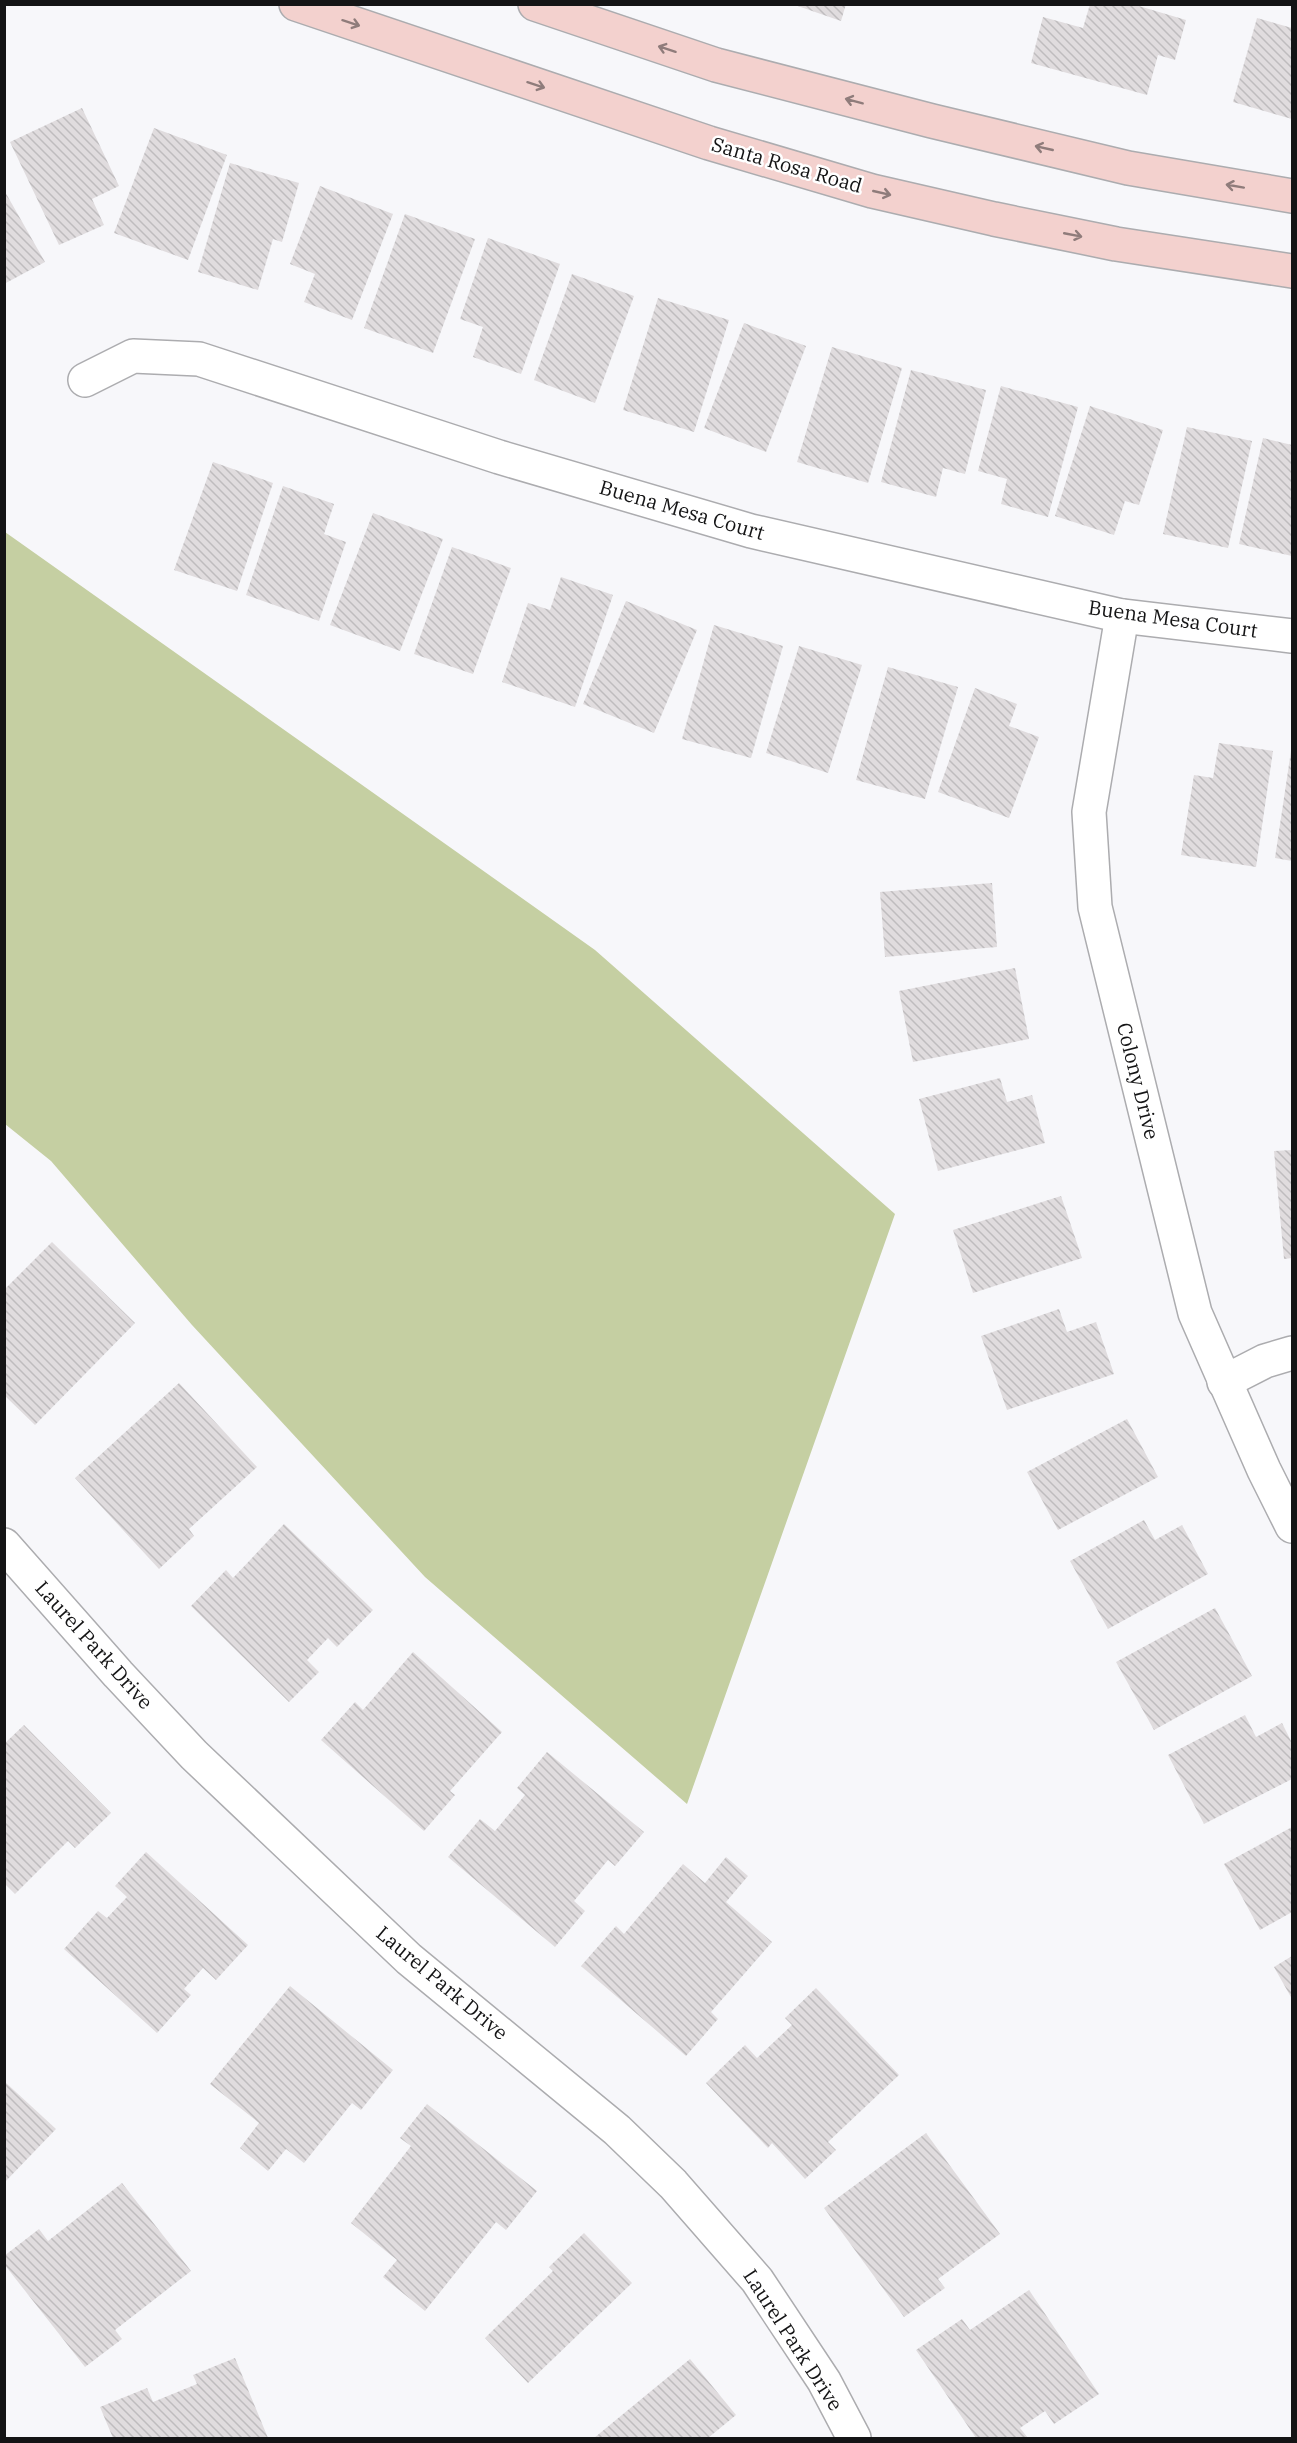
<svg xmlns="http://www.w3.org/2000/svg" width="1297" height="2443" font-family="'IBM Plex Serif',serif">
  <defs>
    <pattern id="building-back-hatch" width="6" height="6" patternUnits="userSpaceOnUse" patternTransform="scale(1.5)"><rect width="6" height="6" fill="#e0dcde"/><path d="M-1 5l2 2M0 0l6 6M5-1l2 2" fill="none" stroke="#bfbcbe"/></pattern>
  </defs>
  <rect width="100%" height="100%" fill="#f7f7fa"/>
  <!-- park -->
  <polygon fill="#c5cfa2" points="5,532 595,950 895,1214 687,1804 425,1577 192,1325 51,1161 5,1124"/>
  <!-- building -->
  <g fill="url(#building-back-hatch)">
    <polygon points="792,4 846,4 841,21"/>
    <polygon points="1090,4 1132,4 1186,20 1175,60 1158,55 1147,95 1031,63 1043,17 1083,28"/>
    <polygon points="1257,18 1292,28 1292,119 1233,102"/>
    <polygon points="82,108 119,186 92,199 104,225 59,245 10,142"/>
    <polygon points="154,128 227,155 188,260 114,233"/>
    <polygon points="230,163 299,183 282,242 273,239 258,290 198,272"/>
    <polygon points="320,186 393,214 352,320 304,302 315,274 290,264"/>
    <polygon points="4,190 45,262 4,284"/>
    <polygon points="405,214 475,239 433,353 364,328"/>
    <polygon points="488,238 560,264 521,374 473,357 483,327 460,319"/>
    <polygon points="572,274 634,296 595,403 534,380"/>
    <polygon points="658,298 729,320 694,432 623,410"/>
    <polygon points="744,323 806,346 766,452 704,428"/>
    <polygon points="832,347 902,368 868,483 797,462"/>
    <polygon points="911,370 986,390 965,474 943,468 936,497 881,482"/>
    <polygon points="1001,386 1078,407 1048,517 1001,504 1007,479 978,471"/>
    <polygon points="1090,406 1163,430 1139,505 1125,501 1114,535 1055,516"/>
    <polygon points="1187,427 1252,441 1228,548 1163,534"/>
    <polygon points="1263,438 1292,445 1292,556 1239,544"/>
    <polygon points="213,462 273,483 237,591 174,570"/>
    <polygon points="283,486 334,504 324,534 346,542 319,621 246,595"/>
    <polygon points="373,513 443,539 400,651 330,625"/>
    <polygon points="452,547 511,568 473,674 414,654"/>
    <polygon points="561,577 613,595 575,707 502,682 528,603 550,610"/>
    <polygon points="626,601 697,630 654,733 583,704"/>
    <polygon points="714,625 783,646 751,758 682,739"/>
    <polygon points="799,646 862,665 828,773 766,753"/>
    <polygon points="888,667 958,687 925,799 856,780"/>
    <polygon points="975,688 1017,704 1009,726 1039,737 1009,818 938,792"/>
    <polygon points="1219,743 1273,751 1256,867 1181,855 1194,775 1213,778"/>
    <polygon points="1291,751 1292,751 1292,861 1275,858"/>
    <polygon points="992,883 997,947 885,957 880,892"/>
    <polygon points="1015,968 1029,1039 913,1062 899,991"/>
    <polygon points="1000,1078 1007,1102 1032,1095 1045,1143 938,1171 919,1099"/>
    <polygon points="1292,1150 1292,1258 1284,1259 1274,1151"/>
    <polygon points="1061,1196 1082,1258 973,1293 953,1230"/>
    <polygon points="52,1242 135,1323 35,1425 4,1395 4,1290"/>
    <polygon points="1059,1309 1067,1332 1096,1322 1114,1374 1007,1410 981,1336"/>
    <polygon points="179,1383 257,1467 189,1529 194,1536 159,1569 75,1478"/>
    <polygon points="1127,1419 1158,1477 1058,1530 1027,1472"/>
    <polygon points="1144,1520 1155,1540 1182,1525 1208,1574 1108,1629 1070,1561"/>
    <polygon points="284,1524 373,1610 337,1647 328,1638 307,1660 319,1672 289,1702 191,1606 226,1570 233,1578"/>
    <polygon points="1215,1608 1252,1676 1154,1730 1116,1662"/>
    <polygon points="413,1652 502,1732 450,1791 455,1795 424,1831 321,1740 355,1702 363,1710"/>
    <polygon points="1245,1715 1256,1737 1282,1723 1292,1743 1292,1779 1204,1824 1168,1755"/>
    <polygon points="24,1725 111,1813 75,1848 68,1841 15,1894 4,1883 4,1744"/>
    <polygon points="547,1752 644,1832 615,1866 608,1860 574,1901 585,1911 555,1947 448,1857 480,1819 495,1831 525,1795 517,1788"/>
    <polygon points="1292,1827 1292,1912 1260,1930 1224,1864"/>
    <polygon points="146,1852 248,1945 216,1980 203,1968 184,1989 191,1995 157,2033 64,1949 98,1911 107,1918 127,1897 115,1886"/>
    <polygon points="726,1857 748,1876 726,1902 772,1942 711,2012 718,2019 686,2056 581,1966 616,1926 624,1934 683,1864 705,1883"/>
    <polygon points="1292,1956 1292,1999 1274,1967"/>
    <polygon points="290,1986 393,2070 361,2110 352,2103 304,2163 286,2149 268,2171 240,2148 259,2123 210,2084"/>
    <polygon points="816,1988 899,2075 828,2142 836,2150 805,2179 772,2143 768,2148 706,2083 745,2045 757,2058 792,2025 785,2018"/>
    <polygon points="4,2081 56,2129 4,2183"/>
    <polygon points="427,2104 537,2191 506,2230 496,2222 425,2311 383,2277 397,2260 351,2223 411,2146 400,2138"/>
    <polygon points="926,2133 1000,2234 938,2279 945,2288 904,2317 824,2208"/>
    <polygon points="122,2183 191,2271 115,2330 122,2339 85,2367 4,2264 4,2256 39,2229 48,2241"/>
    <polygon points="584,2233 632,2283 528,2383 485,2338 553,2271 549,2267"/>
    <polygon points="1029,2290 1099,2394 1054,2424 1045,2411 1020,2428 1028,2438 976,2438 916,2350 962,2319 970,2330"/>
    <polygon points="235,2358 268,2438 113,2438 100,2407 147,2388 153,2402 197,2384 193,2375"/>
    <polygon points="690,2359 736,2415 708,2438 594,2438"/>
  </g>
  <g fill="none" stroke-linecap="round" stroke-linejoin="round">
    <defs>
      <g id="street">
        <polyline points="85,380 133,356 199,359 499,457 751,531 1122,616 1292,636"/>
        <polyline points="1122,616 1089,812 1095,907 1195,1313 1264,1470 1292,1526"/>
        <polyline points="1224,1382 1265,1361 1292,1353"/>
        <polyline points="4,1545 118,1674 194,1755 409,1959 617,2130 673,2184 757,2280 824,2381 854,2438"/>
      </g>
      <g id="secondary">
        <polyline points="296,4 709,143 872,191 994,219 1116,244 1292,271"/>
        <polyline points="535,4 716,65 932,121 1128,168 1292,196"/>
      </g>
    </defs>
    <!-- street casing -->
    <use href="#street" stroke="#acacaf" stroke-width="36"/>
    <!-- secondary casing -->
    <use href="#secondary" stroke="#acacaf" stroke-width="36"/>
    <!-- street -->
    <use href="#street" stroke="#fff" stroke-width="33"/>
    <!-- secondary -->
    <use href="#secondary" stroke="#f3d1ce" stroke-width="33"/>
  </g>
  <!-- one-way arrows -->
  <defs><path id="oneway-shaft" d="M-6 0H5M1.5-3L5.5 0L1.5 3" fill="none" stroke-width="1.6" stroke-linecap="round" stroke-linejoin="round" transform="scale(1.5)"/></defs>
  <g stroke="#8f7c7b">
    <use href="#oneway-shaft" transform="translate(351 23) rotate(18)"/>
    <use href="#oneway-shaft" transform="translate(667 49) rotate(-162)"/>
    <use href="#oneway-shaft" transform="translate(536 85) rotate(18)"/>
    <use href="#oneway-shaft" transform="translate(854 101) rotate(-165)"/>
    <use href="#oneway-shaft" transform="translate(1044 148) rotate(-167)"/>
    <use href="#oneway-shaft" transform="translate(1235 186) rotate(-170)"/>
    <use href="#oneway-shaft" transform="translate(882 193) rotate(13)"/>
    <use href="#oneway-shaft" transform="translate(1073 235) rotate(11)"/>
  </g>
  <g text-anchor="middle" stroke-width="5" stroke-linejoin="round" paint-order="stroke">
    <!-- street labels -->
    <g font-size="20" fill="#141415" stroke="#fff">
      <text transform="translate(787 165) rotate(16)" y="7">Santa Rosa Road</text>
      <text transform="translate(682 510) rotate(16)" y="7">Buena Mesa Court</text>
      <text transform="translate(1173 619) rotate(8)" y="7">Buena Mesa Court</text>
      <text transform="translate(1138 1081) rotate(76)" y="7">Colony Drive</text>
      <text transform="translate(94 1645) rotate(48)" y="7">Laurel Park Drive</text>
      <text transform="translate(442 1983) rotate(40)" y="7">Laurel Park Drive</text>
      <text transform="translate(793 2340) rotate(57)" y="7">Laurel Park Drive</text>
    </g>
  </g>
  <!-- border -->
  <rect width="1297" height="2443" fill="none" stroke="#141415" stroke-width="12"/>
</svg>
